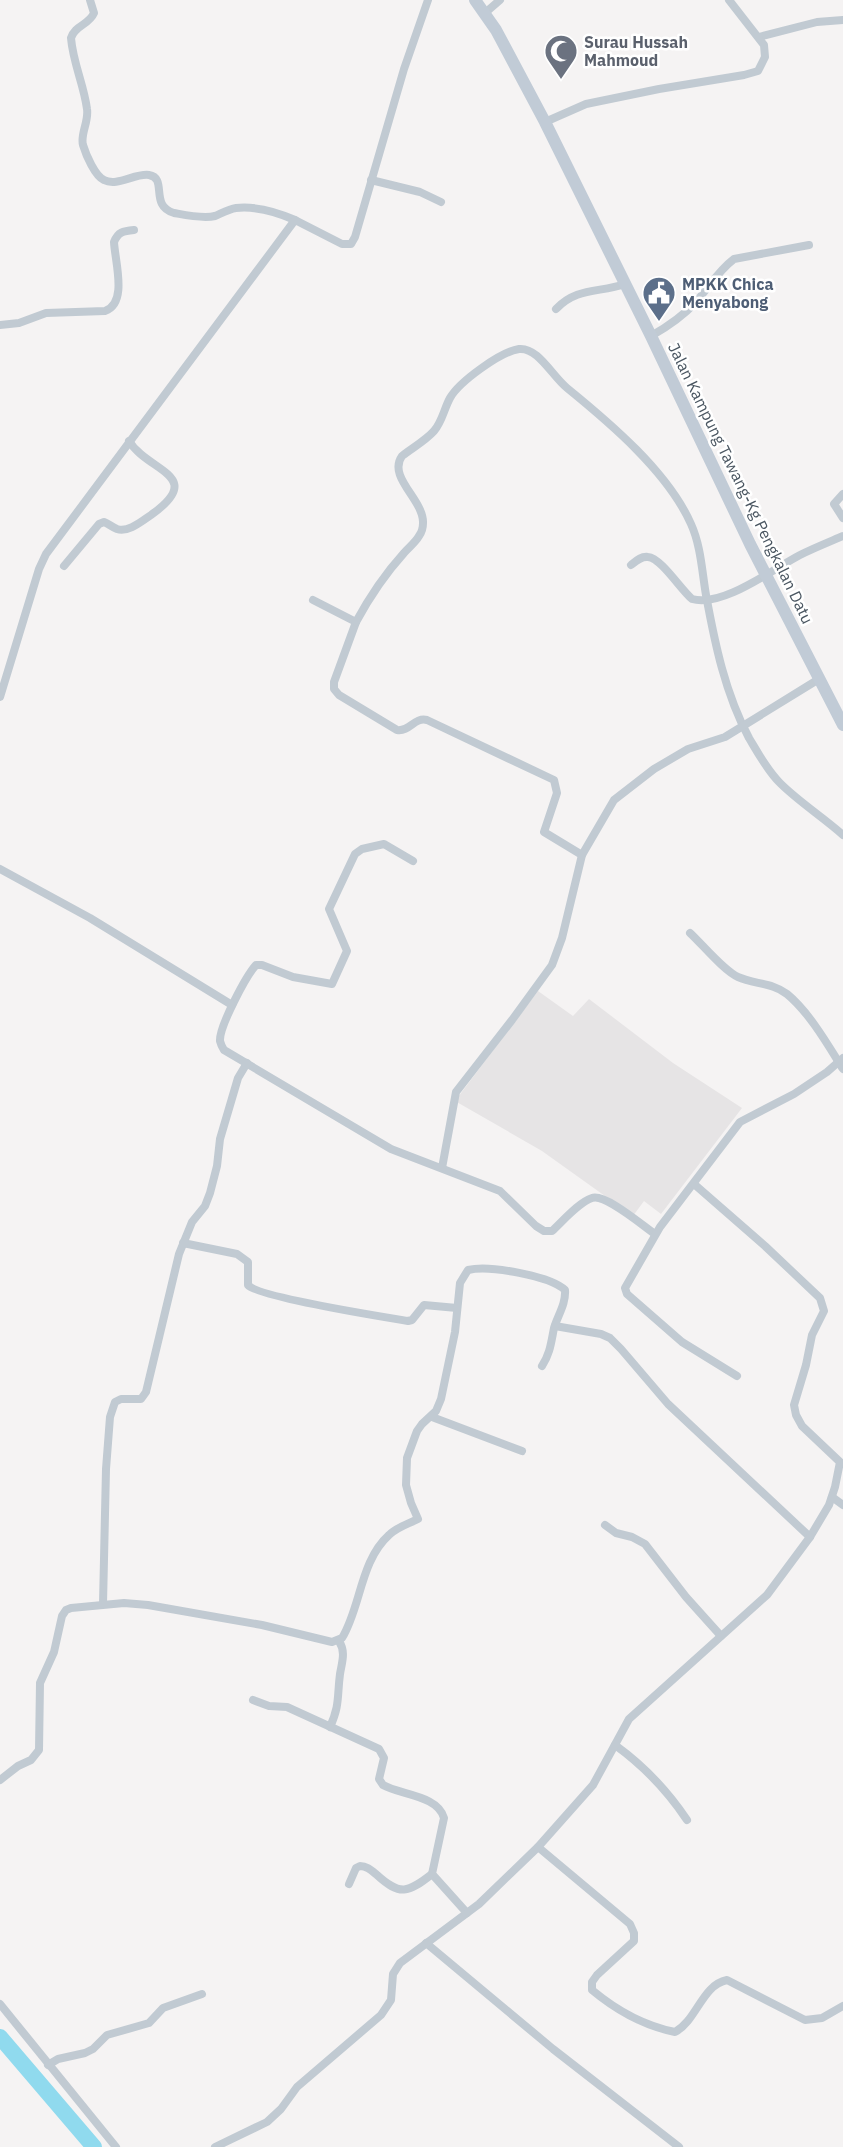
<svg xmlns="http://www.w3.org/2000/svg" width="843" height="2147" font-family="'IBM Plex Sans',sans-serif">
  <rect width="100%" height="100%" fill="#f5f3f3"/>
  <!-- education -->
  <polygon fill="#e6e4e5" points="538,991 573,1016 589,999 673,1063 742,1108 661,1214 644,1201 633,1216 542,1151 455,1101"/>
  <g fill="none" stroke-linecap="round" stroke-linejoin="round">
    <!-- river -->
    <polyline stroke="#90daee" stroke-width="16" points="0,2037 94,2147"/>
    <!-- street -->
    <g stroke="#c1cad2" stroke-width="8">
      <path d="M90 0 94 13C89 25 75 25 71 38 73 63 84 85 87 109 89 122 80 134 83 145 86 155 95 176 104 180 117 187 135 173 149 175 168 178 149 206 174 213 185 215 203 219 215 216 222 213 229 209 236 208 256 206 277 212 295 220"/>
      <polyline points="485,13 500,0"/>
      <polyline points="759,37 817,22 843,20"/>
      <polyline points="545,122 586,104 659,89 744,75 758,71 765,57 764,45 729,0"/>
      <polyline points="371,180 420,192 441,202"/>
      <path d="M556 309C577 287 599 293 625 284"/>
      <path d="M0 325 19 323 46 313 105 311C128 303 115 262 114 242 118 232 123 231 134 230"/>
      <path d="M651 336C667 327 683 316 696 302 709 287 718 271 734 259L809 245"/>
      <polyline points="843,494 834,504 843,518"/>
      <path d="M631 565C636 561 641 556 648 557 661 558 681 590 692 599 722 608 773 569 800 555 814 548 829 542 843 536"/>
      <path d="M64 566 99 524 104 522C109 524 112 527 117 529 128 533 142 521 151 515 207 475 148 472 129 441"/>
      <path d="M313 600 356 622 334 682V689L339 695 397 730C410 732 414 717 427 720L554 780 557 793 544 832 582 855"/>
      <path d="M356 622C369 598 385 574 404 553 409 547 415 543 419 536 422 532 423 527 423 523 424 500 387 477 402 456 412 448 425 441 434 431 442 422 444 409 450 398 459 382 500 352 519 349 538 347 552 376 567 388 610 423 668 472 691 524 701 546 702 572 706 595 715 644 725 693 749 738 758 753 767 770 780 783 799 802 823 817 843 835"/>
      <polyline points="0,697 39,569 46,554 295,220 342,244 351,244 355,237 404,69 428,0"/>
      <path d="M413 861 384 844 362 849 355 854 329 909 347 951 332 984 293 977 262 965H256C246 976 219 1027 220 1041 221 1045 222 1047 224 1050L391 1149 500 1191 536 1226 544 1231H552C562 1222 579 1202 592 1198 605 1193 643 1226 655 1234"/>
      <polyline points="0,869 90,918 232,1005"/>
      <path d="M690 933C702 944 724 971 738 977 754 984 773 983 787 994 809 1012 828 1045 843 1069"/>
      <polyline points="442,1168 456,1092 512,1020 552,965 562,938 582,855 614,800 654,769 688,749 725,737 819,679"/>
      <path d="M183 1243 237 1254 248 1262V1285C257 1297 384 1317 408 1321L412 1320 424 1305 457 1308"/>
      <polyline points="555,1326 601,1334 610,1338 621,1349 668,1404 810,1537"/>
      <polyline points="737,1376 682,1342 627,1294 625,1288 660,1227 740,1122 794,1094 827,1072 843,1058"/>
      <polyline points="432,1417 522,1451"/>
      <polyline points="832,1497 843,1505"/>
      <polyline points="605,1525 616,1533 632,1537 645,1544 686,1597 721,1636"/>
      <polyline points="103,1604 106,1469 110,1417 115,1402 121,1399 141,1399 146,1392 179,1254 192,1222 205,1206 210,1193 217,1166 220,1139 238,1078 247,1063"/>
      <path d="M253 1700 269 1706 287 1707 379 1749 384 1758 379 1779 383 1785C400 1795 438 1795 444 1818L432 1874 467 1913"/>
      <path d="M330 1727C340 1705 337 1697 340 1674 342 1662 346 1652 339 1641"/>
      <path d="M615 1745C644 1766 667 1790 687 1820"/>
      <path d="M0 1780 18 1766 31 1760 39 1750 40 1683 54 1652 62 1616 66 1610 71 1608 124 1603 148 1605 262 1625 332 1642 342 1638C361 1607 360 1561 389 1535 397 1527 408 1524 418 1519L411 1503 406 1485 407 1458 417 1431 422 1424 436 1411 441 1399 455 1332 460 1283 468 1270C490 1265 550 1276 565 1290 566 1304 558 1315 554 1328 551 1343 550 1354 542 1366"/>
      <path d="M538 1847 630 1924 634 1933V1941L597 1975 592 1982V1990C616 2010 645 2026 675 2032 697 2020 702 1985 727 1980L805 2020 822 2018 843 2006"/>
      <path d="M349 1884 356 1868 360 1866C367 1866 371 1870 377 1875 400 1896 408 1893 432 1874"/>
      <polyline points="426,1943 553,2049 679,2147"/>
      <polyline points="0,2004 116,2147"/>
      <polyline points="48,2065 58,2059 85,2053 93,2049 107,2035 149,2023 163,2008 202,1994"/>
      <polyline points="215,2147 267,2122 281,2109 297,2087 381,2015 391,2000 393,1974 400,1963 479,1904 538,1847 593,1785 629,1719 767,1595 810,1537 829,1505 835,1487 840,1462 802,1426 796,1415 794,1405 806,1365 812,1335 824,1311 820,1298 765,1246 694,1184"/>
    </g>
    <!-- secondary -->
    <polyline stroke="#c1cbd6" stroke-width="12" points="475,0 496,30 545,122 651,336 750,544 843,725"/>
  </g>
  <!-- icons -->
  <defs>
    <symbol id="mosque-pin" viewBox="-11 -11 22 30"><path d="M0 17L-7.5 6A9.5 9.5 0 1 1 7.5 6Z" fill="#6b7280" stroke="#fff"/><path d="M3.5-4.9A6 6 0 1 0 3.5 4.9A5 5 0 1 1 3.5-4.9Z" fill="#fff"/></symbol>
    <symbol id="civic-pin" viewBox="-11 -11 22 30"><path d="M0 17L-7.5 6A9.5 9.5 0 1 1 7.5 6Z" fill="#5c6f8a" stroke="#fff"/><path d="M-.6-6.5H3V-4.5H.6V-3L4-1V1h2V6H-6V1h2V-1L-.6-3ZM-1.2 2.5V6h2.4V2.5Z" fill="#fff"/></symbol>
  </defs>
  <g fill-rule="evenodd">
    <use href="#mosque-pin" x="542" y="32" width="38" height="52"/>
    <use href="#civic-pin" x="640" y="274" width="38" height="52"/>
  </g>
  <g text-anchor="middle" stroke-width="5" stroke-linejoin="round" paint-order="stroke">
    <!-- worship labels -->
    <g font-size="16" font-weight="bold" fill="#5b616d" stroke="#fff" text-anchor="start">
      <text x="584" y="48">Surau Hussah<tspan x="584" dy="18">Mahmoud</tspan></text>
    </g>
    <!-- service labels -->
    <g font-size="16" font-weight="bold" fill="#4e5e75" stroke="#fff" text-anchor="start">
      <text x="682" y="290">MPKK Chica<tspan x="682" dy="18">Menyabong</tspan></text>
    </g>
    <!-- street labels -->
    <g font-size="16" fill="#4a5661" stroke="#fff">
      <text transform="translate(741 483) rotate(64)" y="6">Jalan Kampung Tawang-Kg Pengkalan Datu</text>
    </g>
  </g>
</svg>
